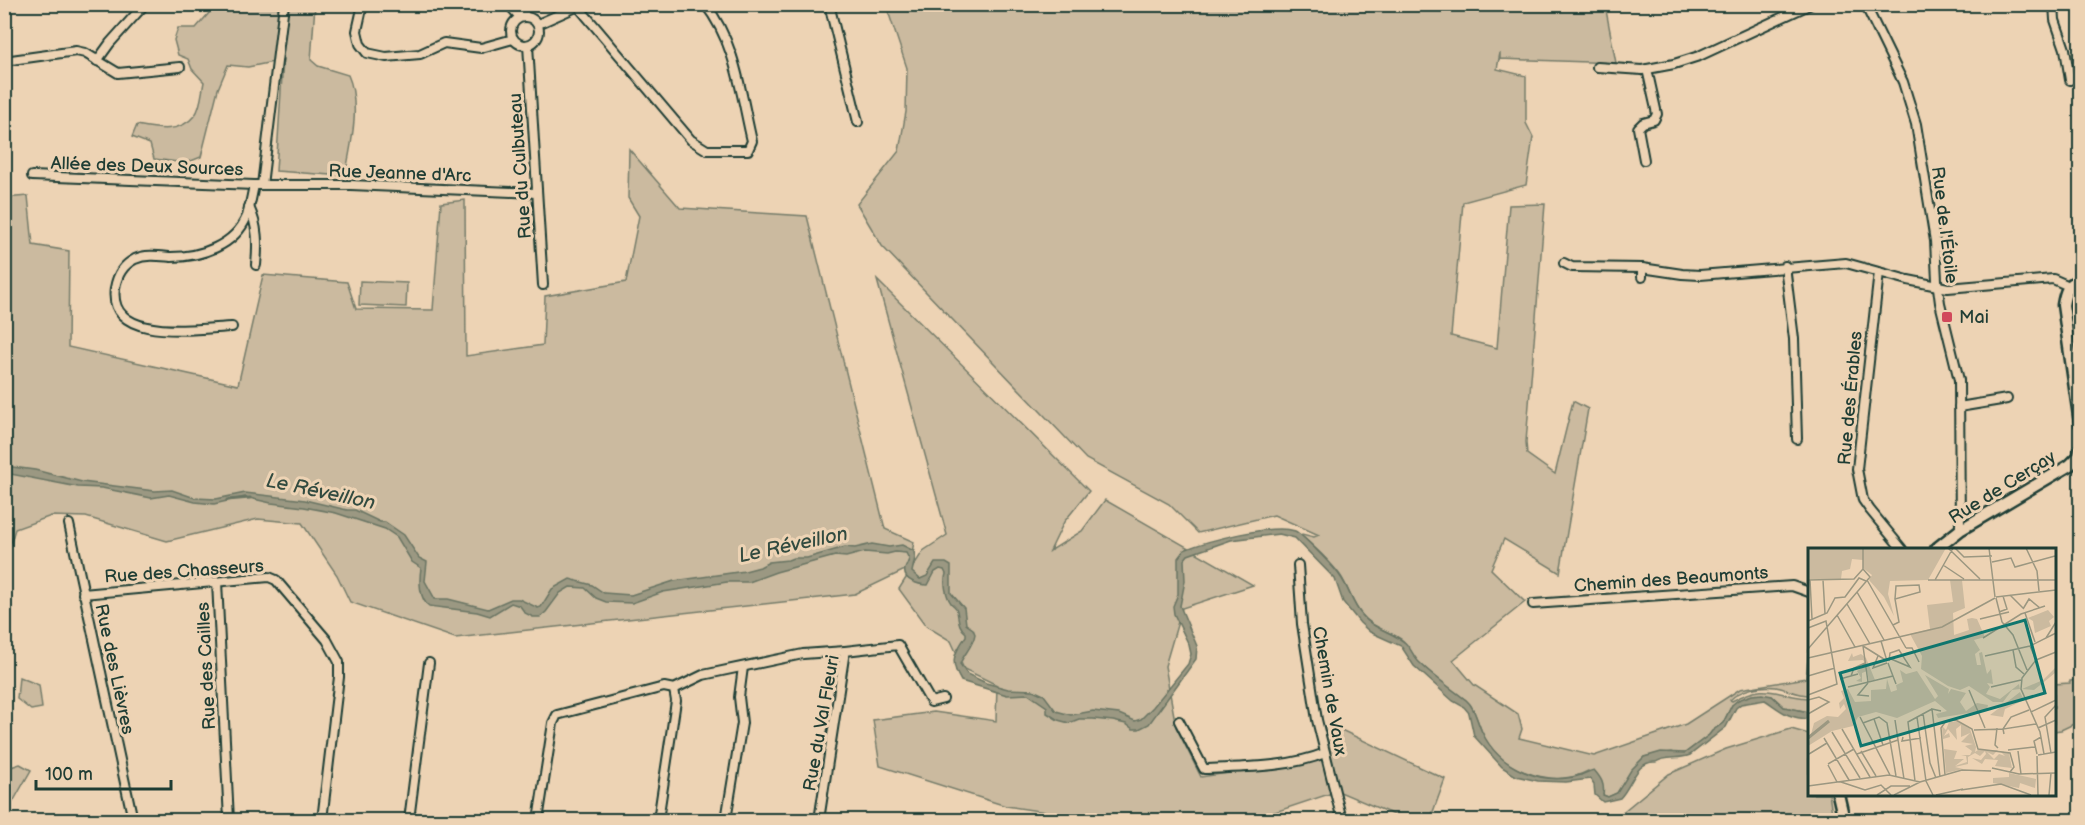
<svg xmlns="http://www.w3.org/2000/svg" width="2085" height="825" font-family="'Balsamiq Sans',sans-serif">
  <rect width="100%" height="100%" fill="#edd3b4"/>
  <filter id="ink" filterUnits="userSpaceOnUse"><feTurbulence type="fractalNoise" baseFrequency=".0167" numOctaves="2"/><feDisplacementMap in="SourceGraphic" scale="12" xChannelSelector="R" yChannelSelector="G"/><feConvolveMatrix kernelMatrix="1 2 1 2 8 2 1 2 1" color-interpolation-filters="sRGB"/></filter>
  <g filter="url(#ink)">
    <!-- green -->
    <g fill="#cbba9f" stroke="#757c6a" stroke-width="1.5">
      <path d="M1482 4 1484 8 1494 4 1605 5 1616 63 1500 59V53L1497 69 1526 76V123L1533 137 1526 185 1463 202 1451 336 1497 348 1509 205 1545 204 1526 442 1527 454 1555 474 1573 401 1588 409 1560 573 1504 539 1491 569 1525 602 1453 660 1474 685 1518 714 1522 729 1519 738 1594 756 1686 724 1740 689 1806 678 1809 649V695C1798 695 1787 689 1776 687 1761 685 1741 689 1730 700L1732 701C1770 681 1773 696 1809 698V712L1784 707 1772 696 1732 705 1723 723 1712 731 1709 735 1685 753 1677 754 1672 752 1644 757 1617 793 1608 797 1603 795 1588 771C1557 788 1509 773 1489 746 1480 734 1476 708 1467 701 1465 698 1462 698 1459 696 1446 686 1433 675 1420 664 1412 657 1410 645 1401 639 1388 630 1372 628 1362 615 1352 604 1349 588 1340 575 1332 564 1312 544 1301 536L1302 534 1314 537 1319 535 1274 515 1198 533 1169 504 1086 459 882 246 857 204 899 151 906 112 907 68 886 5Z"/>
      <path d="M216 5H315L311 60 318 66 348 75C361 104 351 146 345 176L276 171 283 60 248 67 228 65 218 89 201 157 186 163 154 159 150 144 132 137 137 125C157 129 180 134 195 115 201 108 202 91 204 82L192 69 188 59 178 55 174 40 178 28H196Z"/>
      <polygon points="629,149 680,208 807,216 885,529 914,542 909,568 855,594 455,638 350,602 337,575 302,523 258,519 167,541 86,517 51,516 15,529 5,562 5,198 28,196 33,245 69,251 68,347 238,385 263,275 347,282 356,309 433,310 441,203 465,200 466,356 543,345 545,296 626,282 639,216 628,198"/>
      <polygon points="877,280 1089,491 1064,522 1050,551 1082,531 1105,500 1253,585 1182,608 1165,666 1176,727 1201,777 1323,759 1335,727 1445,779 1430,820 1406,820 1338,791 1251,820 1099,820 1006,806 880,766 873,720 934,712 996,721 997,685 964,669 951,641 926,626 899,589 923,551 947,535"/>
      <polygon points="360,281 407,283 406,307 359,305"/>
      <polygon points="19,677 39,685 42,708 31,710 17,699"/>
      <polygon points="2080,680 2080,721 2061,730 2054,731 2054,684 2070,683 2070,681"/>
      <polygon points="1791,729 1809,734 1809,794 1829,794 1833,820 1613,820 1669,774 1726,749"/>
      <polygon points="20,764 31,770 5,816 5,775 11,767"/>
    </g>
    <!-- water -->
    <path fill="#9b9882" stroke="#697463" stroke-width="1.5" d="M5 466 35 470 82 482 155 491 172 490 195 498 216 499 245 493 305 500 347 510H355L380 522H385L404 535 419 558 427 562 425 581 435 599H448L488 609 511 599H519L538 608 541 607 552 589 570 579 592 585 604 593 631 595 674 581 745 571 760 567 769 562 788 560 793 558H807L845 547 855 548 872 544 889 547 902 545 914 551 915 558 912 572 920 579 927 576 935 563H946L951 566V593L964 608 966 624 973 629 975 634C973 647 964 653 960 664L967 674 986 683 1008 689 1033 690 1044 695 1056 711 1071 715 1093 711 1119 714 1135 721 1141 719 1153 707 1188 664 1191 654 1189 645 1174 614 1173 606 1178 594V558L1184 550C1206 541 1273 523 1295 531 1302 534 1335 568 1340 576 1349 588 1352 604 1362 615 1373 629 1391 631 1404 642 1411 647 1413 657 1420 663 1434 677 1451 688 1466 700 1475 707 1477 722 1482 732 1499 768 1542 787 1581 775 1586 773 1589 771 1594 770 1601 778 1605 784 1603 795L1608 797 1617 793 1631 770 1644 757 1661 752 1685 753 1709 735 1712 731 1723 723 1732 705 1738 700 1752 695 1762 694 1772 696 1784 707 1809 712V719C1787 718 1782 711 1765 700L1741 704 1736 708 1726 727 1690 755C1679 760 1666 755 1656 762 1636 760 1632 786 1620 798L1603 802 1595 795 1594 785 1590 779 1566 782 1538 781 1516 776 1502 767 1474 736 1469 713 1464 707 1453 701 1414 666 1401 646 1370 632 1360 623 1343 602 1335 579 1295 538 1279 534 1231 540 1188 555 1184 560 1185 581 1180 606 1197 646 1196 659 1149 724 1139 729H1133L1126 724 1113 721 1093 719H1079L1069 723 1058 720 1047 713V707L1028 694 1007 695 961 681C949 661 954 654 966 636V633C958 626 959 621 957 611 956 606 954 607 951 603 946 596 943 582 946 574L944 570 940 569 935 572 928 585C920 585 902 581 905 569 906 566 908 563 909 559L906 553 895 552 887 554 865 552 846 557 835 556 776 572 749 582H727L663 592 632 603 606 602 596 598 585 588 570 587 560 593 546 612 540 617H533L525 613 520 606 511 603 490 616 477 612 429 606C419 599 419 580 421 568L412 562 397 537 385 529 336 513 304 507 271 503 245 497 214 504 195 502 169 495 151 498 102 488 78 487 5 473Z"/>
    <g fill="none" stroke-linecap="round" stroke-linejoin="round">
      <!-- stream -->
      <polyline stroke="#697463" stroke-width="3" points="227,500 250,498"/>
      <defs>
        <g id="street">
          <polyline points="363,4 357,31 360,44 367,53 386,57 420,54 444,43 481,48 513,39"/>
          <polyline points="508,4 520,17"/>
          <polyline points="524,4 524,16"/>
          <path d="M576 4 691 140 707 150H748L752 141C741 95 736 43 705 4"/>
          <polyline points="829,4 858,122"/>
          <polyline points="1865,4 1903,82 1916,124 1935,241 1937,280 1940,303 1959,380 1960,530"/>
          <polyline points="2054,4 2055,20 2065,49 2070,80"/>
          <circle cx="525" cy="31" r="14"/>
          <polyline points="538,24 576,7"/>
          <polyline points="528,45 543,285"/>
          <polyline points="4,61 76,51 85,53 118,73 180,67"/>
          <polyline points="97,61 110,43 145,4"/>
          <polyline points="1597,67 1642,70 1674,64 1699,56 1811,4"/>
          <polyline points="1644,160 1638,128 1643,123 1654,120 1657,114 1647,69"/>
          <polyline points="32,176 254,185 351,185 537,193"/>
          <polyline points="262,185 284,4"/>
          <path d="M249 207C258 226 258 244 256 265"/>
          <polyline points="1564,263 1572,267 1642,268 1682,274 1700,275 1846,263 1908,280 1948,288 2053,279 2069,286"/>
          <polyline points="1785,266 1794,339 1797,439"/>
          <polyline points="1879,272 1857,469 1863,500 1870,510 1902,549"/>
          <polyline points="1642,277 1642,268"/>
          <path d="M232 327C200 328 107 344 115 288 117 276 123 265 135 259 146 254 159 256 171 257 200 257 235 246 247 216 250 206 252 195 254 185"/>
          <polyline points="1959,407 2007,399"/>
          <polyline points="69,524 133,820"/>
          <polyline points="1298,565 1302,624 1317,720 1342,820"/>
          <polyline points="217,582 229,820"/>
          <polyline points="83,594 269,577 276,580 327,640 339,662 339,677 322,820"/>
          <polyline points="1533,604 1792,586 1809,592"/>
          <polyline points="674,689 703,675 803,654 845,651"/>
          <path d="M1179 721 1204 769C1243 767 1288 768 1325 753"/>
          <polyline points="409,820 429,663"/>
          <polyline points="538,820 553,723 557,715 664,687 674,689"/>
          <polyline points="658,820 676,701 674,689"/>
          <polyline points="726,820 742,723 739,697 743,667"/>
          <polyline points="819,820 845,651 898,645 931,702 943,699"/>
        </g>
        <g id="secondary">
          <path d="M2080 280C2067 284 2065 293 2063 305L2080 423"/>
          <polyline points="1936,549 1960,530 2070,465 2079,456 2080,449"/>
          <polyline points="1838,794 1844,820"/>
        </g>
      </defs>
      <!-- street casing -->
      <use href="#street" stroke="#1f3d34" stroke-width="12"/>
      <!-- secondary casing -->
      <use href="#secondary" stroke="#1f3d34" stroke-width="15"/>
      <!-- street -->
      <use href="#street" stroke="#edd3b4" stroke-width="8"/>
      <!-- secondary -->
      <use href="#secondary" stroke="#edd3b4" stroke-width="10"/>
    </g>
  </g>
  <!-- markers -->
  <rect fill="#d1495b" stroke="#edd3b4" stroke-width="2" x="1941" y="311" width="12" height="12" rx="3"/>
  <g text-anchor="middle" stroke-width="6" stroke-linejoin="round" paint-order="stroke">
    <!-- street labels -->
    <g font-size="18" fill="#1f3d34" stroke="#edd3b4">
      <text transform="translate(147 166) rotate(2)" y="6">Allée des Deux Sources</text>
      <text transform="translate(520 166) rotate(-94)" y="6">Rue du Culbuteau</text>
      <text transform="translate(400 173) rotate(2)" y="6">Rue Jeanne d'Arc</text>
      <text transform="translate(1945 225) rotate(83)" y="6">Rue de l'Étoile</text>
      <text transform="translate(1850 398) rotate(-85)" y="6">Rue des Érables</text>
      <text transform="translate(2002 487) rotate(-32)" y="6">Rue de Cerçay</text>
      <text transform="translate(184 571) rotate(-4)" y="6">Rue des Chasseurs</text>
      <text transform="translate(1671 579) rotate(-4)" y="6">Chemin des Beaumonts</text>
      <text transform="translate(206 666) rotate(-93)" y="6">Rue des Cailles</text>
      <text transform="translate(115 669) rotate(78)" y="6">Rue des Lièvres</text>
      <text transform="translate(1330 691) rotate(80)" y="6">Chemin de Vaux</text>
      <text transform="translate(821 723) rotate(-80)" y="6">Rue du Val Fleuri</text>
    </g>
    <!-- poi labels -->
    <g font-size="18" fill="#1f3d34" stroke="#edd3b4" text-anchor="start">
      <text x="1959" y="323">Mai</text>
    </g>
    <!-- water labels -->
    <g font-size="20" font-style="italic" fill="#324b40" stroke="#edd3b4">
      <text transform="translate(321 491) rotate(12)" y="7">Le Réveillon</text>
      <text transform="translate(793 544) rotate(-12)" y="7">Le Réveillon</text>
    </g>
  </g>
  <!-- overview -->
  <g transform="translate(1808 548)">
    <rect width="248" height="248" fill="#edd3b4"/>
    <path d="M0 0H138L120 32 82 33 80 46 86 68 76 49 61 32 64 27 55 20V12L44 11 42 21 34 23 33 31H0ZM142 32H154L157 60 145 65 146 87 161 82 159 71 164 70 169 71 177 89 166 92 172 102 167 106 169 117H173L171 105 174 104 179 126 183 121 185 136 179 135 182 139 178 146 192 151 211 136 212 141 204 142 195 154H185L161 138 152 142 140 138 113 121 114 108 102 86 122 81 119 57 145 54ZM240 62 246 69 241 73 243 78 227 85 225 73 220 70ZM44 105 45 109 53 106 58 110 67 132 61 133 59 123 54 125V134L48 133 53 130 49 123 58 117 55 112 40 113ZM247 120V125L226 142 214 141 235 132ZM92 122 98 126 109 123 127 151 130 148 117 127 141 141 140 146 143 141 158 145 152 154 158 163 169 155 180 157 179 162 130 170 128 166 139 163 127 153 89 170 68 164 50 169 45 178 24 183 0 198 6 175 19 168 30 169 38 161 36 156 32 161 31 155 36 150 33 143 40 141 47 154 63 153V142L78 141 79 131 83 144 89 142 88 137 95 134ZM212 144 216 152 197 161 195 169 182 167ZM141 174 150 173 162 181 168 199 167 204 170 202H190L185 207 179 204 186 211 191 206 197 208 192 203 201 205 204 220 187 218 190 212 177 211 174 216 164 210 173 212 178 206 177 203 172 208 167 205 160 209V216L147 219 155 221 138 225 136 201 149 203 146 211H156L147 218 159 214 158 208 153 207H162L164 203 157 198 165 196 153 194 162 185 153 189V177L148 181 149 192 140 181 136 188 141 185 142 189 135 191 134 178 138 182ZM201 225 228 231 227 240 212 235 211 240 185 235V230L201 229Z" fill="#cbba9f"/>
    <path fill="none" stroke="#9b9882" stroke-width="3" d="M0 190 21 173"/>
    <path fill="none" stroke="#9b9781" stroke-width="1.5" d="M140 0 172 31M147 0 156 9 184 8M181 0 187 49M218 0 229 23 231 43M184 14 203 10 207 19 247 8M135 17 156 31M55 21V0M0 32 46 31 55 21M2 32 4 71M15 32 17 66M59 32 98 100M120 32H248M127 32 145 0M49 44 76 92M202 47 215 60M188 49 248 42M188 50 194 74 205 87 219 122M39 56 62 96M215 61 221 51 232 60M191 64 199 61 195 48M217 65 227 94M29 67 47 99M172 71 201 64M0 73 19 65 27 50 37 49 51 30 58 33M85 77 91 74 87 51 112 44 111 37 88 38 87 51M0 80 18 73 29 136 0 147M175 90 213 66 237 58M238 90 248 74M73 93 79 113M55 98 60 134M55 98 79 113M222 98 228 112 214 130 213 141 232 184 236 206M98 100H104L111 114M0 101 62 29 55 21M205 102 208 119 216 126M70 108 65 120 79 115M177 108 222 98 248 85M0 110 134 79 187 50M228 112 248 104M81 113 82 105 91 102 102 119 83 111M80 115 88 136M0 128 27 120M43 128 46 120 57 115M32 131 50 126M60 135 50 147 61 148M40 139 85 128M183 139 213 132M161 142 177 180M0 152 11 149 21 154 0 166M223 164 248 152M115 165 122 215 128 230M52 169 82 227M109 169 118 233 125 247M66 171 75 197M87 172 96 231M55 175 71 169 79 175 88 228M189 180 187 197 190 200M230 180 248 172M34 181 62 229M166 182 195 181 203 169 221 162M24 184 52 230M196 186 195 181 228 176M95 189 94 193 113 190M16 190 41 232M200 202 227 199M53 203 68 228M210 203 213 226M243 205 237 169 248 157M1 206 19 195M49 206 90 192M229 206 226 193 233 189M230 207 248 204M229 208 230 247M20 216 46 201M20 217 29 234M184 220 211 226 248 225M137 227 133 180 138 173 148 172 164 181 170 201 202 205 206 219 202 224M132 229 124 161 133 163M107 233 100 174 124 161M33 234 57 242 73 237 83 247M0 238 81 227 112 234M153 242 193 236 223 247M69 247 83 238H102M86 247 112 234 154 222 183 223M128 247 155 241M241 247 243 225"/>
    <path fill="#0f766e" fill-opacity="0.15" stroke="#0f766e" stroke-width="3" d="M217 72 237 145 53 198 32 125Z"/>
    <rect width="248" height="248" fill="none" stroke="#1f3d34" stroke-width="3"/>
  </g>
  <!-- margin -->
  <rect width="2085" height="825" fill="none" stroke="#edd3b4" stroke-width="24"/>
  <rect x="12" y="12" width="2061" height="801" fill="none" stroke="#1f3d34" stroke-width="2" filter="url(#ink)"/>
  <!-- scale -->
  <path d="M36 780v9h135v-9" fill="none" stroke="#1f3d34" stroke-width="3"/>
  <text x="45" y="780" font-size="18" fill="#1f3d34" stroke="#edd3b4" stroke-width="4.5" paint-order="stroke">100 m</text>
</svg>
